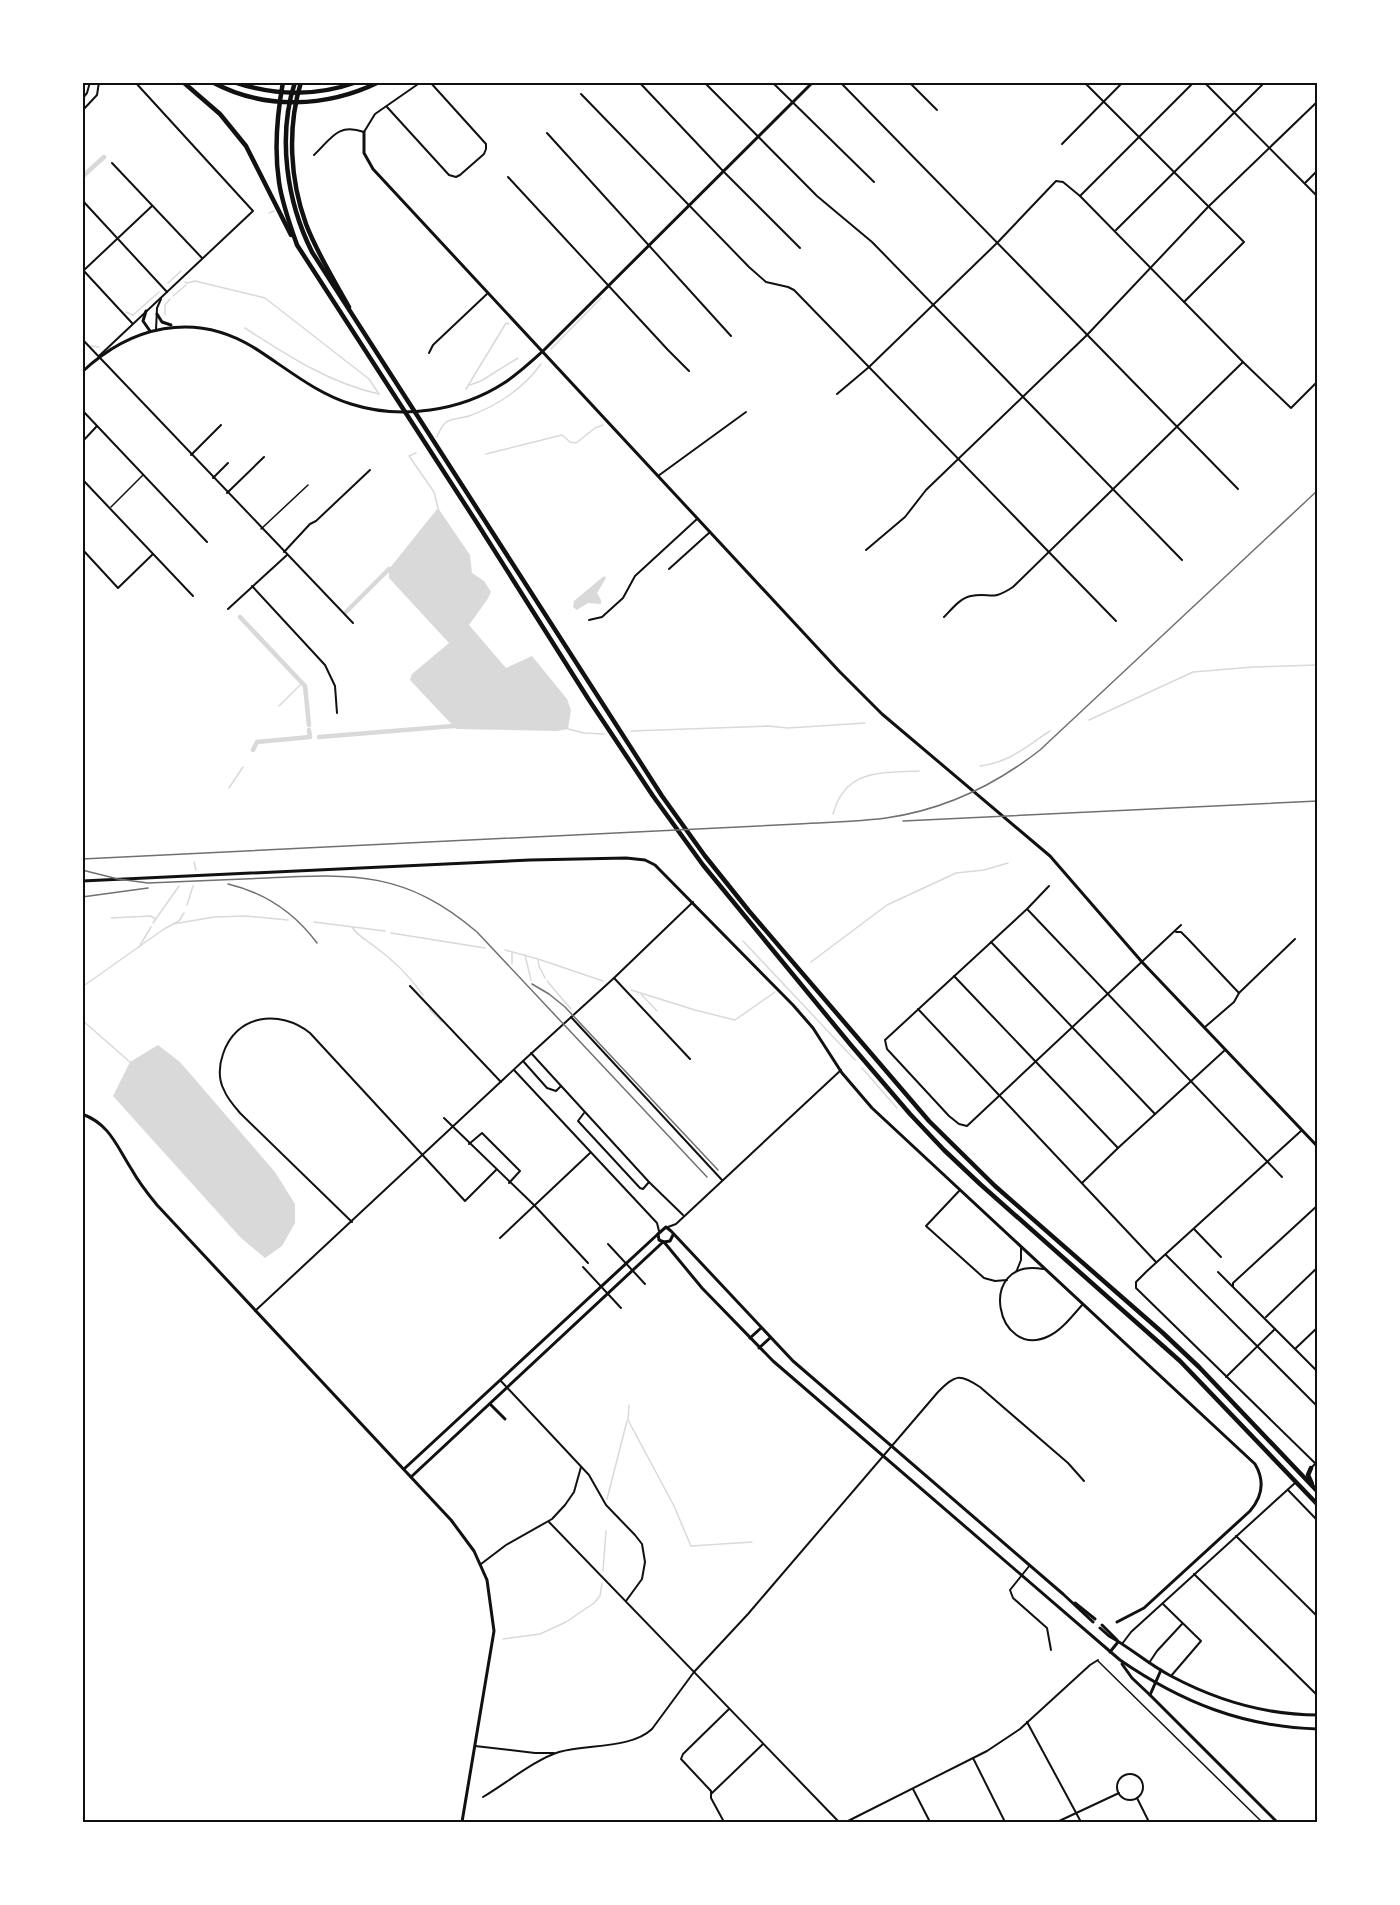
<svg xmlns="http://www.w3.org/2000/svg" width="1400" height="1905" font-family="Figtree,sans-serif">
  <rect width="100%" height="100%" fill="#fff"/>
  <!-- water -->
  <g fill="#d9d9d9">
    <polygon points="438,508 470,555 472,573 484,581 491,592 487,600 469,625 506,668 532,656 567,699 571,710 568,729 557,731 456,729 410,680 412,674 449,643 389,578 389,569"/>
    <polygon points="604,576 606,578 597,593 601,600 601,604 588,603 577,610 573,607 574,601"/>
    <polygon points="158,1045 180,1062 275,1172 295,1204 295,1223 282,1246 265,1258 241,1238 113,1096 130,1062"/>
  </g>
  <g fill="none" stroke-linecap="round" stroke-linejoin="round">
    <!-- stream -->
    <g stroke="#d9d9d9" stroke-width="1.5">
      <polyline points="269,213 274,211"/>
      <polyline points="185,282 187,283 195,281 265,298 369,379 379,394"/>
      <polyline points="168,283 181,271"/>
      <polyline points="173,296 186,285"/>
      <polyline points="126,312 133,315"/>
      <polyline points="133,315 159,292"/>
      <polyline points="165,315 165,305 170,299"/>
      <path d="M245 328C287 355 329 383 379 394"/>
      <polyline points="91,346 99,347"/>
      <polyline points="551,349 601,298"/>
      <polyline points="470,385 481,381 518,358"/>
      <polyline points="466,389 506,323 509,324"/>
      <path d="M437 437C438 433 443 425 446 422 452 418 463 418 469 416 497 406 524 388 541 364"/>
      <polyline points="416,453 409,456 434,492 438,508"/>
      <polyline points="486,454 562,435 570,442 576,443 595,428 603,425"/>
      <polyline points="279,706 302,683"/>
      <polyline points="1089,720 1193,672 1253,667 1318,665"/>
      <polyline points="568,729 584,733 604,734"/>
      <polyline points="631,731 768,726 788,728 865,723"/>
      <path d="M980 766C1011 762 1025 747 1050 731"/>
      <polyline points="229,788 243,767"/>
      <path d="M833 814C845 769 880 773 919 771"/>
      <polyline points="194,862 196,870"/>
      <polyline points="187,905 193,886"/>
      <polyline points="111,918 150,916 156,919"/>
      <polyline points="314,922 385,931"/>
      <polyline points="153,923 179,886"/>
      <polyline points="173,924 214,917 245,916 288,920"/>
      <path d="M352 927C358 936 366 940 374 946 392 959 411 978 423 995"/>
      <polyline points="391,933 485,948"/>
      <polyline points="743,941 855,1060"/>
      <polyline points="139,947 151,927"/>
      <polyline points="505,950 538,959 603,981"/>
      <polyline points="525,955 531,980"/>
      <polyline points="538,960 539,966 545,978"/>
      <polyline points="811,962 887,905 956,873 984,870 1008,863"/>
      <polyline points="512,964 512,953"/>
      <polyline points="547,981 571,1009"/>
      <polyline points="82,987 164,929 179,921 184,913"/>
      <polyline points="631,990 695,1010 735,1020 775,992"/>
      <polyline points="641,994 657,1011"/>
      <polyline points="429,1009 442,1022"/>
      <polyline points="82,1020 130,1062"/>
      <polyline points="862,1068 897,1108"/>
      <polyline points="629,1405 628,1420 674,1506 691,1546 752,1542"/>
      <polyline points="607,1499 627,1421"/>
      <polyline points="603,1571 606,1531"/>
      <polyline points="503,1639 540,1634 566,1622 594,1603 600,1596 602,1583"/>
    </g>
    <!-- canal -->
    <g stroke="#d9d9d9" stroke-width="4.5">
      <polyline points="82,177 104,157"/>
      <polyline points="346,612 389,569"/>
      <polyline points="240,617 305,686 309,725"/>
      <polyline points="319,737 454,726"/>
      <polyline points="253,750 257,742 310,737 309,730"/>
    </g>
    <!-- service -->
    <g stroke="#111" stroke-width="1.5">
      <polyline points="111,507 143,475"/>
      <polyline points="261,529 308,485"/>
      <polyline points="1098,1661 1262,1822"/>
    </g>
    <!-- minor -->
    <g stroke="#111" stroke-width="2">
      <polyline points="639,82 724,172 800,248"/>
      <polyline points="704,82 817,196 872,242 1182,560"/>
      <polyline points="772,82 874,182"/>
      <polyline points="840,82 1238,489"/>
      <polyline points="909,82 937,110"/>
      <polyline points="1084,82 1244,242 1184,302"/>
      <polyline points="1204,82 1318,197"/>
      <polyline points="581,94 749,267 766,282 788,287 794,290 1116,621"/>
      <polyline points="82,99 87,93 90,82"/>
      <polyline points="387,107 449,175 456,177 460,175 484,154 486,149 486,144 430,82"/>
      <polyline points="82,111 97,95 99,82"/>
      <polyline points="547,133 731,336"/>
      <polyline points="1062,144 1123,82"/>
      <path d="M314 155C332 138 337 123 364 132L375 114 421 82"/>
      <polyline points="112,163 202,258"/>
      <polyline points="508,177 668,350 689,371"/>
      <polyline points="1305,183 1318,170"/>
      <polyline points="1080,196 1194,82"/>
      <polyline points="82,200 167,292"/>
      <polyline points="1116,230 1265,82"/>
      <polyline points="83,270 132,323"/>
      <polyline points="82,272 152,206"/>
      <polyline points="156,330 157,308 161,299"/>
      <polyline points="82,339 353,623"/>
      <polyline points="429,353 433,345 488,293"/>
      <polyline points="99,356 253,211 135,82"/>
      <polyline points="837,394 869,367 998,242 1056,181 1063,182 1080,196 1243,362 1291,408 1318,381"/>
      <polyline points="82,410 207,542"/>
      <polyline points="82,442 97,426"/>
      <polyline points="191,455 221,425"/>
      <polyline points="658,476 746,412"/>
      <polyline points="213,478 228,463"/>
      <polyline points="82,479 193,596"/>
      <polyline points="227,493 264,457"/>
      <polyline points="82,549 118,588 153,554"/>
      <polyline points="866,550 905,517 926,490 1087,335 1208,207 1318,101"/>
      <polyline points="284,552 310,524 316,521 370,470"/>
      <polyline points="669,569 710,532"/>
      <polyline points="252,586 325,665 335,686 337,713"/>
      <polyline points="228,609 287,555"/>
      <path d="M944 617C951 610 960 598 971 596 992 592 990 602 1013 587L1243 362"/>
      <polyline points="589,620 602,617 623,598 635,576 697,519"/>
      <polyline points="1049,886 1027,909 885,1040 887,1049 949,1116 959,1124 967,1126 1181,925"/>
      <polyline points="1028,910 1282,1177"/>
      <polyline points="1176,932 1181,932 1188,939 1239,993"/>
      <polyline points="991,942 1155,1114"/>
      <polyline points="954,976 1118,1148"/>
      <polyline points="614,978 690,1059"/>
      <polyline points="410,986 501,1082"/>
      <polyline points="918,1009 1156,1262"/>
      <polyline points="571,1017 722,1180"/>
      <polyline points="1205,1027 1234,1002 1239,993 1295,939"/>
      <polyline points="531,1053 649,1182 683,1215"/>
      <polyline points="523,1061 547,1088 556,1091 561,1086"/>
      <polyline points="514,1070 657,1223 659,1231"/>
      <polyline points="584,1113 578,1121 640,1188 643,1189 649,1182"/>
      <polyline points="444,1118 535,1206 588,1263"/>
      <polyline points="1302,1130 1147,1271 1136,1282 1136,1288 1318,1466"/>
      <polyline points="469,1144 482,1133 520,1171 509,1183"/>
      <polyline points="1082,1183 1118,1148 1225,1050"/>
      <polyline points="960,1190 926,1226 984,1278 995,1281 1007,1280"/>
      <path d="M352 1222 240 1113C234 1106 227 1098 224 1090 218 1079 219 1065 223 1054 236 1014 280 1009 310 1033L465 1201 496 1170"/>
      <polyline points="668,1227 676,1224 841,1070"/>
      <polyline points="1194,1229 1221,1257"/>
      <polyline points="500,1238 590,1153"/>
      <polyline points="608,1244 645,1284"/>
      <polyline points="1166,1255 1318,1407"/>
      <polyline points="583,1267 621,1308"/>
      <path d="M1043 1269C975 1257 996 1362 1049 1336 1062 1330 1073 1315 1083 1304"/>
      <polyline points="1017,1270 1021,1260 1021,1247"/>
      <polyline points="1218,1272 1318,1372"/>
      <polyline points="1233,1286 1233,1283 1318,1205"/>
      <polyline points="255,1311 523,1061 614,978 693,902"/>
      <polyline points="1266,1317 1318,1267"/>
      <polyline points="1296,1348 1318,1327"/>
      <polyline points="1226,1377 1275,1329"/>
      <polyline points="500,1380 589,1475 606,1505 635,1535 642,1544 645,1562 642,1579 626,1601"/>
      <polyline points="1311,1468 1318,1461"/>
      <polyline points="1288,1490 1318,1521"/>
      <polyline points="549,1522 839,1822"/>
      <polyline points="1236,1536 1318,1617"/>
      <polyline points="481,1564 506,1545 552,1519 565,1505 574,1492 581,1467"/>
      <polyline points="1030,1565 1010,1590 1013,1598 1047,1628 1051,1650"/>
      <polyline points="1194,1574 1318,1696"/>
      <polyline points="1163,1604 1201,1641 1171,1676"/>
      <polyline points="1122,1644 1131,1632 1295,1483"/>
      <polyline points="1149,1663 1157,1651 1182,1624"/>
      <polyline points="1027,1722 1081,1822"/>
      <polyline points="475,1746 535,1753 554,1753"/>
      <polyline points="973,1758 1005,1822"/>
      <circle cx="1130" cy="1787" r="13"/>
      <polyline points="913,1789 930,1822"/>
      <polyline points="711,1794 763,1744"/>
      <path d="M483 1797C505 1784 536 1759 559 1752 587 1744 631 1749 652 1729L694 1672 748 1614 938 1392C955 1375 959 1373 980 1387L1068 1463 1084 1481"/>
      <polyline points="1137,1798 1149,1822"/>
      <polyline points="724,1822 711,1798 711,1791 681,1759 683,1754 729,1709"/>
      <polyline points="846,1822 987,1751 1020,1729 1090,1665 1098,1660"/>
      <polyline points="1057,1822 1119,1793"/>
    </g>
    <!-- tertiary -->
    <g stroke="#111" stroke-width="3">
      <polyline points="364,132 364,153 373,169 839,671 882,714 1050,856 1142,962 1318,1147"/>
      <polyline points="146,311 143,321 150,331"/>
      <polyline points="157,314 162,322 171,325"/>
      <path d="M82 372C131 326 194 311 253 347 285 367 315 393 351 404 401 420 461 411 504 383 518 374 531 362 543 351L813 82"/>
      <path d="M82 881 530 860 626 858 645 860 655 865 793 1005 813 1028 842 1073 872 1108 1255 1464C1265 1481 1263 1496 1250 1511L1144 1608 1117 1622"/>
      <path d="M82 1114C110 1124 117 1147 132 1170 139 1183 148 1194 157 1205L451 1520 474 1551 487 1580 494 1631 462 1822"/>
      <polyline points="673,1235 670,1241 664,1242 659,1240 658,1234 666,1227 671,1231 793,1361 1063,1594 1093,1622"/>
      <path d="M664 1242 702 1288 773 1361 1120 1660C1181 1702 1243 1727 1318 1729"/>
      <polyline points="750,1338 761,1328"/>
      <polyline points="759,1348 770,1338"/>
      <polyline points="490,1404 505,1419"/>
      <polyline points="404,1469 658,1234"/>
      <polyline points="411,1477 663,1242"/>
      <polyline points="1075,1603 1095,1619"/>
      <polyline points="1102,1625 1117,1640"/>
      <path d="M1100 1628 1109 1636C1131 1648 1149 1665 1171 1676 1216 1700 1267 1715 1318 1715"/>
      <polyline points="1110,1652 1118,1642"/>
      <polyline points="1122,1664 1132,1678 1150,1695"/>
      <polyline points="1161,1670 1150,1695 1277,1822"/>
    </g>
    <!-- motorway -->
    <g stroke="#111" stroke-width="4.5">
      <polyline points="183,82 220,114 246,146 291,235"/>
      <path d="M212 82C264 110 326 108 379 82"/>
      <path d="M234 82C275 96 315 97 357 82"/>
      <path d="M283 82C277 115 274 149 279 182 282 203 290 225 297 245L477 523 589 700 653 796 703 865 850 1044 910 1114 944 1150 980 1184 1180 1361 1318 1505"/>
      <path d="M295 82C277 137 287 202 312 252L662 796 705 856 749 911 929 1121 995 1186 1163 1333 1199 1367 1318 1492"/>
      <path d="M301 82C287 128 290 180 306 224 317 253 334 280 349 307"/>
      <polyline points="1311,1468 1308,1475 1312,1484"/>
    </g>
    <!-- rail -->
    <g stroke="#707070" stroke-width="1.5">
      <polyline points="903,821 1318,801"/>
      <path d="M82 859 798 824C827 822 857 822 886 818 943 810 994 786 1040 750L1318 490"/>
      <path d="M82 870 118 879 148 883C188 881 227 880 267 878 354 873 407 872 477 932L707 1177"/>
      <path d="M228 884C266 893 294 912 317 943"/>
      <polyline points="82,897 148,888"/>
      <polyline points="532,984 549,994 565,1007 718,1170"/>
    </g>
  </g>
  <!-- border -->
  <rect width="1400" height="1905" fill="none" stroke="#ffffff" stroke-width="168"/>
  <rect x="84" y="84" width="1232" height="1737" fill="none" stroke="#111" stroke-width="2"/>
</svg>
